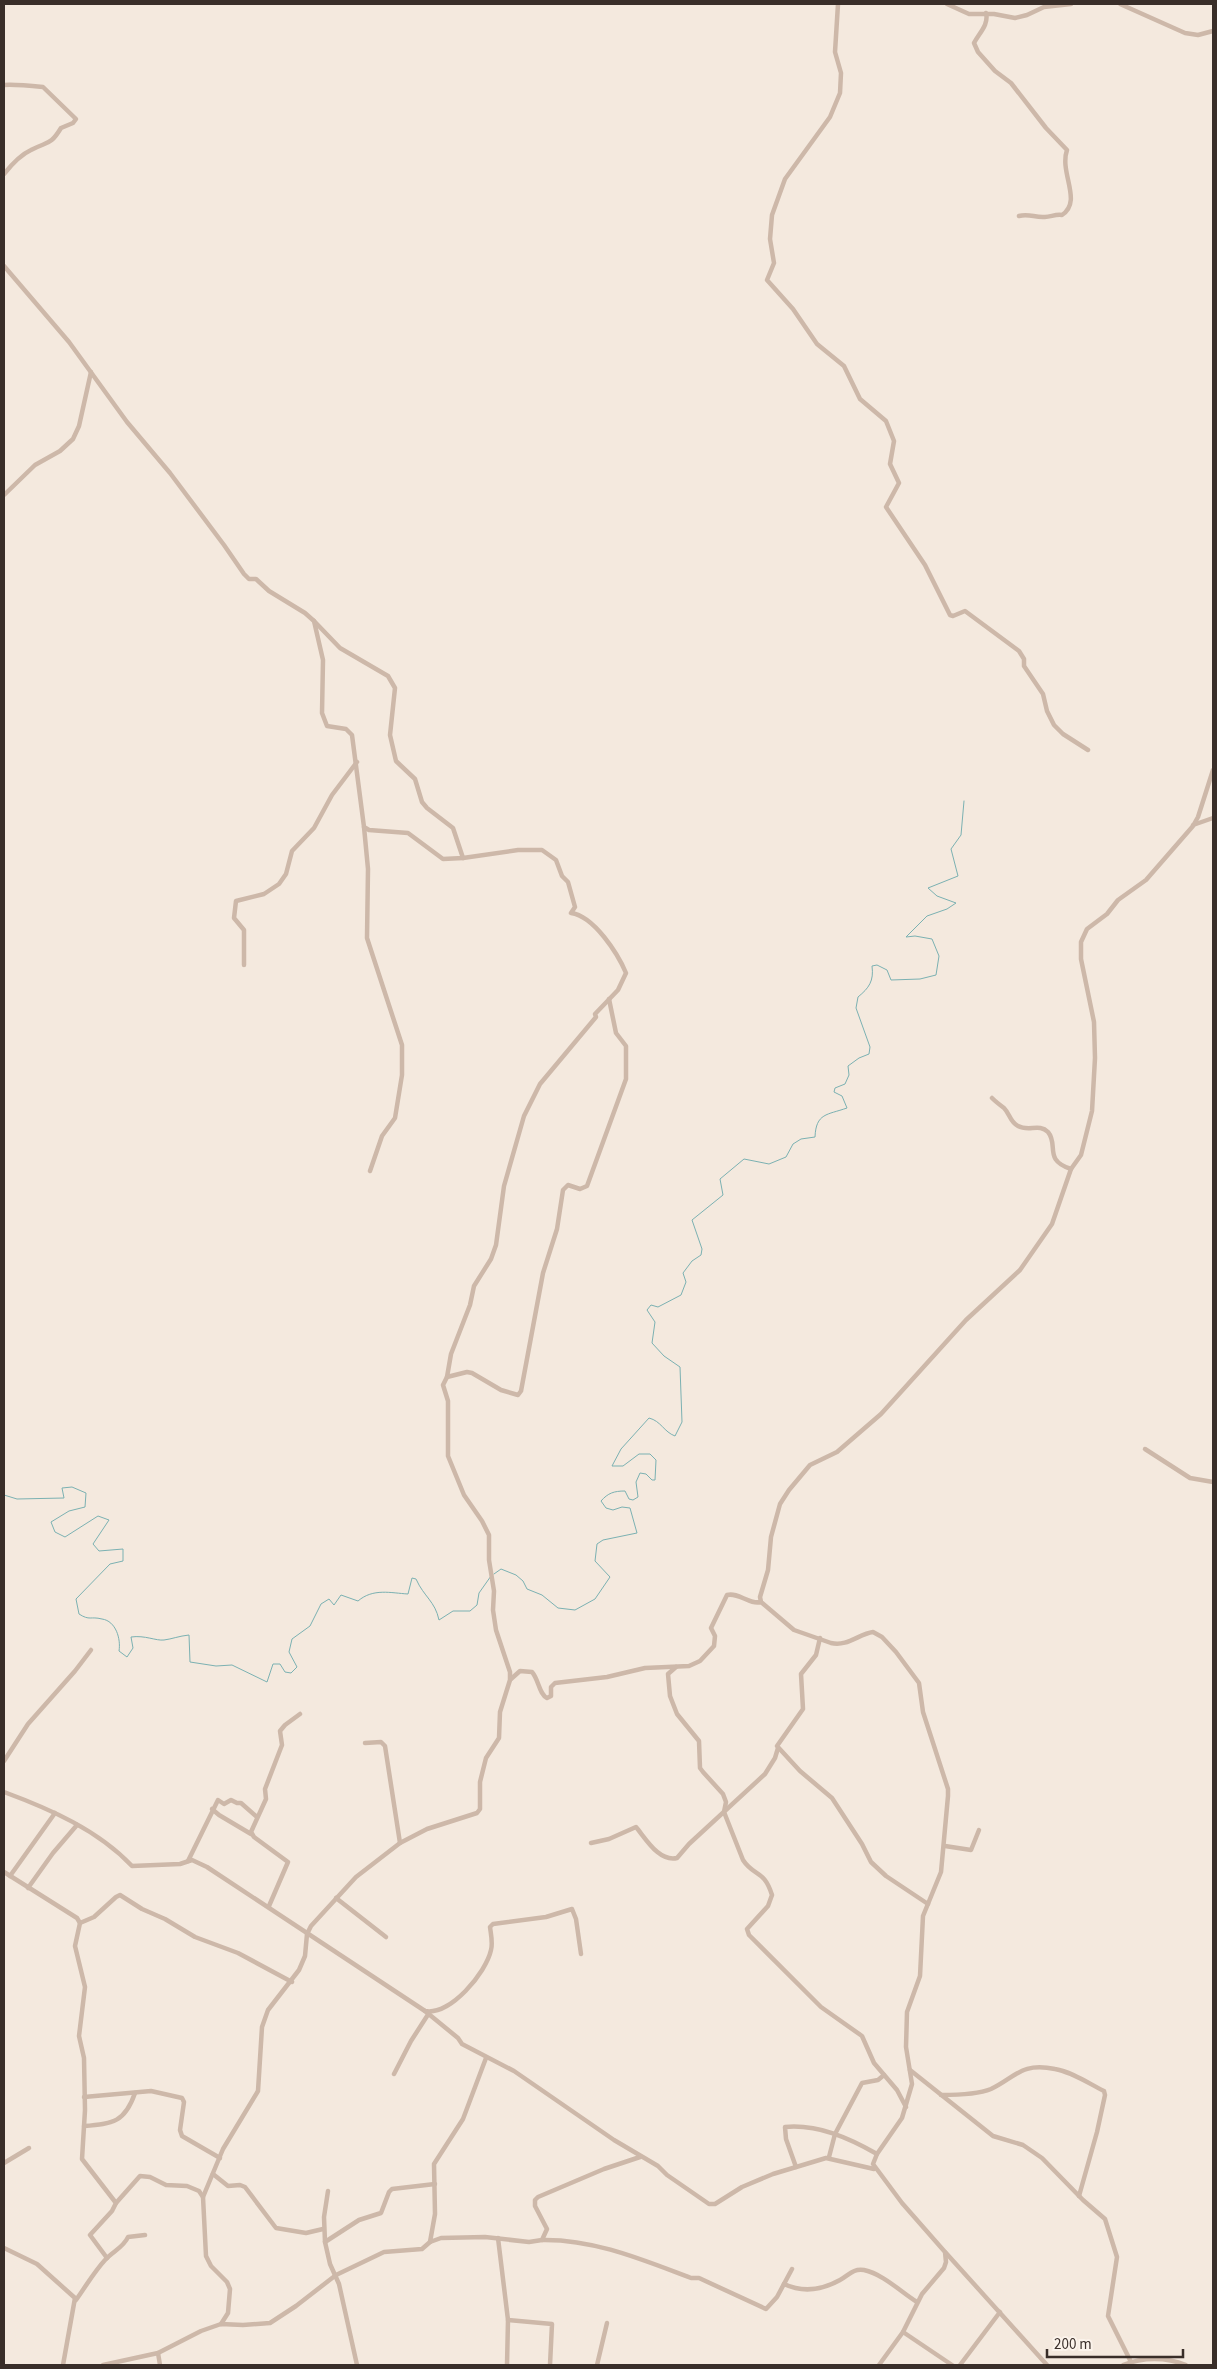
<svg xmlns="http://www.w3.org/2000/svg" width="1217" height="2369" font-family="'Source Sans 3',sans-serif">
  <rect width="100%" height="100%" fill="#f4e9de"/>
  <g fill="none" stroke-linecap="round" stroke-linejoin="round">
    <!-- stream -->
    <g stroke="#7bb1b2" stroke-width="1">
      <path d="M4 1495 17 1499 64 1498 62 1488 72 1487 86 1493 85 1507 69 1511 51 1522 55 1532 65 1537 98 1516 109 1520 93 1544 99 1551 123 1549V1561L110 1564 76 1599 79 1614C90 1621 90 1616 102 1619 116 1621 121 1639 119 1651L127 1657 133 1648 131 1637C145 1635 156 1641 164 1640 172 1639 179 1636 189 1635L190 1662 216 1666 232 1665 267 1682 273 1664H280L285 1672 291 1673 297 1667 289 1652 292 1639 310 1626 321 1604 329 1599 334 1605 341 1595 358 1601C373 1588 391 1593 408 1594L412 1578 416 1579C424 1597 435 1601 439 1620L453 1611H470L477 1605 479 1593 491 1576"/>
      <path d="M494 1574 501 1569 516 1575 523 1581 527 1589 542 1595 558 1608 575 1610 595 1599 610 1577 595 1561 597 1544 603 1540 637 1533 630 1508 622 1507 613 1510 606 1508 601 1501C608 1493 614 1491 625 1491L629 1499 633 1500 638 1497 636 1482 640 1473 646 1474 652 1480H655L656 1460 650 1454H639L623 1466H612L621 1449 649 1418C661 1421 664 1432 675 1436L682 1422 680 1367 664 1356 652 1343 655 1322 647 1310 651 1305 658 1307 681 1295 686 1282 683 1273 692 1261 701 1255 702 1249 692 1220 723 1195 720 1179 744 1159 769 1164 786 1157 793 1144 801 1139 815 1137C816 1113 827 1115 847 1108L842 1096 834 1092 835 1088 845 1084 849 1075 848 1066 859 1058 869 1054 870 1047 856 1008 858 997C869 988 874 981 872 966L877 965 887 970 891 980 920 979 936 975 939 956 932 939 915 936 906 937 927 916 947 909 956 903 937 896 928 888 958 876 951 849 961 835 964 801"/>
    </g>
    <!-- minor -->
    <g stroke="#cdb8a9" stroke-width="4.5">
      <polyline points="838,4 835,52 841,73 840,93 830,117 785,179 772,215 770,239 774,263 767,280 793,309 817,344 844,366 860,399 886,421 894,441 890,464 899,483 886,507 925,565 950,615 953,616 965,611 1019,651 1024,659 1024,666 1043,694 1047,711 1054,725 1063,734 1088,750"/>
      <polyline points="947,4 969,14 994,14 1015,18 1027,15 1044,7 1071,4"/>
      <polyline points="1120,4 1185,33 1198,35 1213,31"/>
      <path d="M986 13C989 25 979 33 974 43L978 52 995 71 1011 83 1046 128 1067 150C1059 173 1083 201 1062 215 1055 214 1051 217 1045 217 1035 218 1029 213 1019 216"/>
      <path d="M4 85C13 84 33 86 43 87L76 119 73 123 61 128C50 146 48 141 31 150 20 155 12 164 4 174"/>
      <path d="M4 266 69 342 127 422 170 473 224 545 244 574 249 579H256L269 591 305 613 314 621 323 660 322 713 327 726 346 729 352 735 364 827 369 830 408 833 443 859 463 858 518 850H542L556 860 562 876 568 882 575 907 571 913C594 916 618 954 626 973L618 990 595 1014 596 1017 540 1084 524 1116 504 1186 496 1245 491 1259 474 1286 470 1305 451 1354 447 1377 443 1385 448 1401V1456L464 1495 482 1521 489 1535V1560L494 1591 493 1610 496 1630 510 1672V1680L500 1712 499 1738 486 1758 480 1782V1809L477 1813 427 1829 400 1843 356 1877 311 1926 307 1934 305 1956 299 1970 268 2010 262 2027 258 2091 223 2149 203 2197 206 2256 211 2266 227 2282 230 2289 228 2313 221 2324"/>
      <polyline points="4,495 35,465 60,451 73,439 79,426 91,372"/>
      <polyline points="314,621 340,648 388,676 395,688 390,735 396,761 415,779 422,802 427,808 453,828 463,858"/>
      <polyline points="1193,825 1213,818"/>
      <polyline points="364,827 368,869 367,938 402,1045 402,1075 395,1118 382,1136 370,1171"/>
      <polyline points="244,965 244,930 234,918 236,901 264,894 279,884 286,874 292,851 314,828 332,795 357,762"/>
      <path d="M992 1098C996 1102 1000 1105 1004 1108 1010 1114 1010 1122 1018 1126 1029 1132 1039 1123 1048 1132 1059 1145 1043 1160 1071 1169"/>
      <polyline points="447,1377 467,1372 472,1373 501,1390 518,1395 521,1391 543,1273 557,1229 563,1190 568,1185 580,1189 587,1186 626,1079 626,1046 616,1033 609,999"/>
      <polyline points="1145,1449 1190,1478 1213,1482"/>
      <polyline points="820,1638 816,1655 801,1674 803,1709 777,1746 800,1771 832,1798 862,1844 871,1862 886,1876 928,1904"/>
      <path d="M676 1667 668 1674 670 1696 677 1714 699 1741 700 1768 703 1772 723 1794 726 1802 724 1812 743 1860C754 1877 764 1869 772 1895L768 1906 747 1929 749 1935 821 2007 862 2036 874 2063 897 2090 906 2107"/>
      <path d="M511 1679 520 1671 532 1672C539 1680 539 1694 547 1698L551 1696V1687L555 1683 607 1677 645 1668 689 1666 700 1661 714 1646 715 1636 711 1628 727 1595C739 1592 749 1605 761 1602"/>
      <polyline points="365,1743 381,1742 385,1746 400,1843"/>
      <polyline points="4,1761 28,1724 75,1671 91,1650"/>
      <path d="M4 1792C50 1809 98 1830 132 1866L180 1864 192 1860 207 1867 425 2011C450 2016 486 1973 491 1950 493 1943 491 1935 490 1927L493 1924 546 1917 572 1909 576 1919 581 1954"/>
      <polyline points="212,1809 219,1815 251,1834"/>
      <path d="M591 1843 609 1839 636 1827C646 1839 659 1862 677 1858L689 1844 765 1774 775 1758 778 1748"/>
      <polyline points="945,1846 971,1850 979,1830"/>
      <polyline points="188,1861 218,1800 224,1804 231,1800 237,1803 241,1803 257,1817"/>
      <polyline points="4,1872 77,1918 80,1923 75,1946 85,1987 79,2036 84,2058 85,2110 82,2159 116,2203 112,2211 90,2235 107,2258"/>
      <polyline points="10,1876 55,1813"/>
      <polyline points="28,1888 53,1853 77,1825"/>
      <polyline points="336,1898 386,1937"/>
      <polyline points="269,1906 288,1862 254,1837 251,1832 266,1799 265,1789 282,1745 280,1731 285,1725 300,1714"/>
      <polyline points="80,1923 94,1917 116,1897 120,1895 142,1909 165,1919 195,1937 238,1953 292,1982"/>
      <polyline points="425,2011 458,2038 462,2044 514,2071 614,2140 658,2166 667,2175 709,2204 715,2204 742,2187 773,2174 826,2158 874,2169"/>
      <polyline points="910,2070 993,2136 1023,2145 1042,2158 1083,2200 1105,2219 1117,2257 1108,2316 1131,2362"/>
      <polyline points="394,2074 411,2041 429,2013"/>
      <path d="M941 2095C954 2095 979 2094 991 2089 1016 2077 1021 2062 1055 2069 1072 2072 1088 2083 1104 2091L1105 2095 1097 2132 1079 2196"/>
      <polyline points="84,2097 151,2091 182,2098 184,2102 180,2130 182,2136 220,2158"/>
      <path d="M84 2126C113 2124 125 2122 135 2093"/>
      <polyline points="829,2157 835,2134 862,2083 878,2080 884,2075"/>
      <polyline points="4,2163 29,2148"/>
      <path d="M796 2167 786 2139 785 2127C818 2124 849 2138 877 2154"/>
      <polyline points="213,2174 228,2186 240,2185 245,2187 276,2228 306,2233 323,2229"/>
      <polyline points="328,2191 324,2217 325,2242 330,2264 339,2284 357,2365"/>
      <polyline points="116,2203 140,2176 150,2177 166,2185 187,2186 199,2191 203,2197"/>
      <polyline points="498,2238 508,2320 507,2365"/>
      <path d="M542 2240C594 2239 643 2260 691 2278H699L766 2309 777 2297 792 2269"/>
      <polyline points="325,2242 359,2220 381,2213 389,2192 392,2189 435,2184"/>
      <polyline points="430,2242 435,2214 434,2164 463,2119 486,2058"/>
      <polyline points="4,2248 37,2264 75,2298 63,2365"/>
      <polyline points="946,2253 1047,2365"/>
      <path d="M784 2284C803 2293 822 2290 840 2280 848 2276 853 2268 864 2270 883 2274 901 2292 917 2302"/>
      <path d="M76 2300C86 2286 94 2272 105 2260 112 2252 124 2247 128 2237L145 2235"/>
      <polyline points="508,2320 552,2324 550,2365"/>
      <polyline points="903,2332 952,2365"/>
      <polyline points="158,2353 160,2365"/>
      <polyline points="103,2365 158,2353 201,2331 221,2324 243,2325 270,2323 296,2306 336,2275 384,2252 422,2249 430,2242 441,2238 485,2237 529,2242 542,2240 547,2229 535,2206 535,2200 538,2197 604,2169 640,2157"/>
      <polyline points="597,2365 607,2323"/>
      <path d="M879 2365 903 2332 922 2294 944 2268 946 2262 945 2252 902 2203 873 2164 877 2154 902 2118 912 2084 906 2047 907 2012 920 1976 923 1916 941 1872 948 1796V1789L923 1712 919 1683 896 1652 882 1637 873 1632C859 1634 847 1647 831 1643L794 1630 761 1602 760 1597 768 1570 771 1537 780 1504 789 1490 810 1465 837 1452 881 1414 966 1320 1020 1270 1052 1224 1071 1169 1081 1155 1092 1111 1095 1058 1094 1022 1081 959V942L1087 929 1107 914 1118 900 1146 880 1193 826 1198 817 1213 770"/>
      <polyline points="960,2365 1000,2312"/>
      <path d="M1123 2365C1143 2357 1166 2357 1186 2365"/>
    </g>
  </g>
  <!-- border -->
  <rect width="1217" height="2369" fill="none" stroke="#392e29" stroke-width="10"/>
  <!-- scale -->
  <path d="M1047 2349v8h136v-8" fill="none" stroke="#392e29" stroke-width="2.5"/>
  <text x="1054" y="2349" font-size="15" fill="#392e29" stroke="#fbf3eb" stroke-width="4" paint-order="stroke">200 m</text>
</svg>
